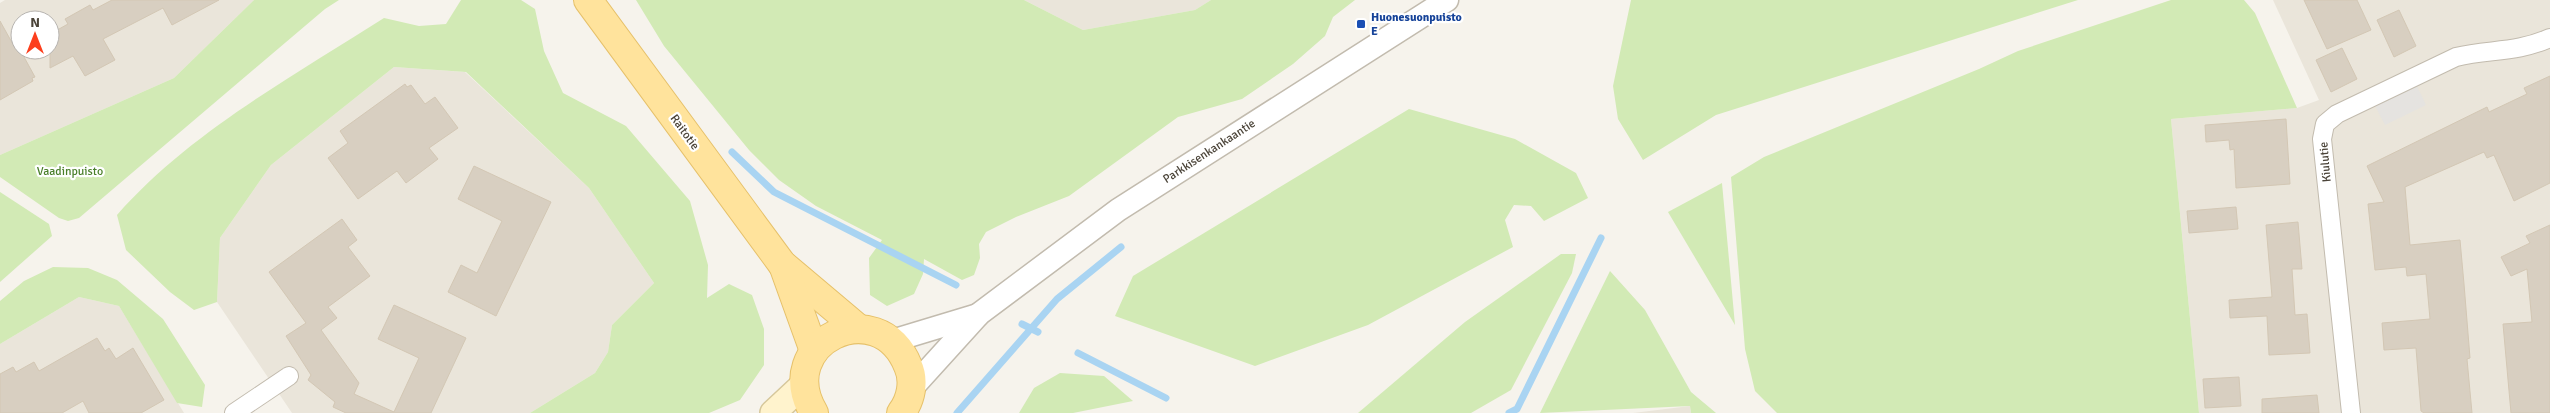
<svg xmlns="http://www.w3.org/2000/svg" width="2550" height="413" font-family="Signika,sans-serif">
  <rect width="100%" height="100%" fill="#f6f3ec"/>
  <!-- residential -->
  <g fill="#eae5da" fill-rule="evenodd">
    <path d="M5 0H254L174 78 0 155V3ZM20 20H50V50H20Z"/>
    <polygon points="1024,0 1211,0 1195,10 1083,30"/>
    <polygon points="2273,0 2550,0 2550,413 2199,413 2171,119 2297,108 2319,100"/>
    <polygon points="394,67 465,72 589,188 654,283 612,325 608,352 595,373 530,413 292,413 217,302 220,238 271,165"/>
    <polygon points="79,297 119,306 184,413 0,413 0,344"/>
    <polygon points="1690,406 1691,413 1633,413"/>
  </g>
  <!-- green -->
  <g fill="#d2eab5">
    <polygon points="254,0 339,0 325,9 79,218 68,221 59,218 0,177 0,155 174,78"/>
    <path d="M461 0H521L535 9 544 51 563 93 626 126 690 201 708 265 707 298 729 284 752 295 764 329V365L740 400 709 413H530L595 373 608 352 612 325 654 283 589 188 466 72 394 67 271 165 220 238 217 302 194 310 170 292 126 250 117 215C190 132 292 77 384 18L419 26 446 24Z"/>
    <polygon points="636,0 1024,0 1083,30 1195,10 1211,0 1355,0 1333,17 1325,36 1293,64 1242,99 1178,117 1069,196 1016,217 986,232 979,244 980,258 974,275 962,280 924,259 923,274 914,294 887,306 870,295 869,258 882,240 816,206 779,180 749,150 664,46"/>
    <polygon points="1631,0 2078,0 1716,115 1643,160 1618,119 1613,86"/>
    <polygon points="2171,0 2244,0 2255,13 2297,108 2171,119 2199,413 1777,413 1755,391 1745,349 1731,177 1764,157 1979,69 2018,51"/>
    <polygon points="1409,109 1515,139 1576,173 1588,198 1544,221 1531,206 1514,205 1505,220 1513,247 1368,325 1255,366 1115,316 1133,276"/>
    <polygon points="1722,183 1735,325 1668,212"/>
    <polygon points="0,192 49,224 52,236 0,282"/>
    <polygon points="1561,254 1576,254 1572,273 1511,390 1471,413 1358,413 1465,322"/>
    <polygon points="53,267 88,268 117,280 163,319 205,385 202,407 177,403 119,306 79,297 0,344 0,301 24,281"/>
    <polygon points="1610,271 1645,310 1691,392 1716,413 1691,413 1690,406 1540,413"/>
    <polygon points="1060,373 1104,376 1133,401 1073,413 1019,413 1034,388"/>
  </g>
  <!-- parking -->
  <polygon fill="#e5e3e0" points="2413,78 2426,105 2385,125 2371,98"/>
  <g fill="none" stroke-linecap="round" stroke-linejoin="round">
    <!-- stream -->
    <g stroke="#a9d4f2" stroke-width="7">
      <polyline points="732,152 774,192 956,285"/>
      <polyline points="1022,324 1038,332"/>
      <polyline points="1078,353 1166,398"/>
      <polyline points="957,413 1057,299 1121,247"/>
      <polyline points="1509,413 1517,409 1601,238"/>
    </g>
  </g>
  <!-- building -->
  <g fill="#d8cfc1" stroke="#d3c7b4">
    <polygon points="112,0 219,0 172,25 163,8 103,39 115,60 85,76 73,56 50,68 50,34 68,24 65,19 90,5 93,10"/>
    <polygon points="2304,0 2357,0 2371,30 2327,49"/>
    <polygon points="2399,10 2416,46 2394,57 2377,20"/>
    <polygon points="0,21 15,48 18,46 35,77 32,78 33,81 0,100"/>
    <polygon points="2342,48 2357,79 2331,92 2316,60"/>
    <polygon points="2550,76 2550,183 2514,201 2494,155 2487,158 2484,152 2405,187 2410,245 2460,240 2464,284 2470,358 2467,359 2472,413 2424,413 2421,411 2416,348 2384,350 2382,323 2430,319 2426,274 2407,276 2406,267 2375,270 2368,204 2384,202 2367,166 2487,107 2489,112 2527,94 2524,88"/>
    <polygon points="405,84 407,87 411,85 425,104 435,97 458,128 429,148 438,159 406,183 397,171 358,199 328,158 348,143 340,131"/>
    <polygon points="2286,119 2290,184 2236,188 2234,149 2230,150 2229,140 2206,142 2205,125"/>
    <polygon points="474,166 551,202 496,316 448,292 461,265 477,273 502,221 458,199"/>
    <polygon points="2236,207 2238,229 2189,233 2187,211"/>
    <polygon points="342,219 357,240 348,247 370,276 328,307 337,318 321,330 359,383 354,394 394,412 419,358 378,339 394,305 466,338 431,413 346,413 333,407 335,402 308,380 311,375 286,336 306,323 269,272"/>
    <polygon points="2298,222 2302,269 2292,269 2295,315 2307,314 2310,353 2269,355 2267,316 2230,318 2229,300 2272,297 2266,225"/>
    <polygon points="2550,225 2550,413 2511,413 2503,324 2532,322 2527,269 2511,276 2501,257 2530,243 2526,236"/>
    <polygon points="97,338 105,351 109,348 116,359 133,348 164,400 141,413 89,413 83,401 62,413 0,413 0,374 13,367 16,372 34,362 39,371"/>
    <polygon points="2239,377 2241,406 2205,408 2203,379"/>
    <polygon points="2317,395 2319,413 2262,413 2262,399"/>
  </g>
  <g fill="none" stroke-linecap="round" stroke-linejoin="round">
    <defs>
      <g id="minor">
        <polyline points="234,413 289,376"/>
        <path d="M2351 413 2322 139 2325 124 2337 114 2456 57C2490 49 2516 53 2550 38"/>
      </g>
      <g id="tertiary">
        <polyline points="892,341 978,315"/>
        <polyline points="911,389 979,314 1118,210 1447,0"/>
      </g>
      <polyline id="secondary" points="773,413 803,385"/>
      <g id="primary">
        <polyline points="588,0 782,264 859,329"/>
        <polyline points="783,265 814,351"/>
        <path d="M814 413C772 343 878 291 908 366 915 381 911 400 901 413"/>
      </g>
    </defs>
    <!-- minor casing -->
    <use href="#minor" stroke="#c2bbae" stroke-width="20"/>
    <!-- tertiary casing -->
    <use href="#tertiary" stroke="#c2bbae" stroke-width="25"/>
    <!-- secondary casing -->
    <use href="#secondary" stroke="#d6c79b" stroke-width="28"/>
    <!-- primary casing -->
    <use href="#primary" stroke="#e6c16a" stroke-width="30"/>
    <!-- minor -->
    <use href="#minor" stroke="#fff" stroke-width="18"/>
    <!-- tertiary -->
    <use href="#tertiary" stroke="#fff" stroke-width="22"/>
    <!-- secondary -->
    <use href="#secondary" stroke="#fff3cd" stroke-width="25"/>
    <!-- primary -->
    <use href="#primary" stroke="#ffe39c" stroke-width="28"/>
  </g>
  <!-- markers -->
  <rect fill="#1a4fb4" stroke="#fff" stroke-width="2" x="1356" y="19" width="10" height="10" rx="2.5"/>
  <g text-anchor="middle" stroke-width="4.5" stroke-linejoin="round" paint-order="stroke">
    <!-- transit labels -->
    <g font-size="12" font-weight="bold" fill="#164399" stroke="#fff" text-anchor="start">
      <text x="1371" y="21">Huonesuonpuisto<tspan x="1371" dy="14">E</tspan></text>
    </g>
    <!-- street labels -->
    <g font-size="12" fill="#4b4439" stroke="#fff">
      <text transform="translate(685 132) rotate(54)" y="4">Raitotie</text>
      <text transform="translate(1209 151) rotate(-33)" y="4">Parkkisenkankaantie</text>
      <text transform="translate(2325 162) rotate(-95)" y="4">Kiulutie</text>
    </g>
    <!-- park labels -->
    <g font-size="12" fill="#4a7f2a" stroke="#fff">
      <text x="70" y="175">Vaadinpuisto</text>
    </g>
  </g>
  <!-- north arrow -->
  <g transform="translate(35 35)"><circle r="24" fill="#ffffff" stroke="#b7b4b0"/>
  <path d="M0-4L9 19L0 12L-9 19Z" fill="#fc3f1d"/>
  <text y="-8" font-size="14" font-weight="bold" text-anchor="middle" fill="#4b4439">N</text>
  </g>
</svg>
